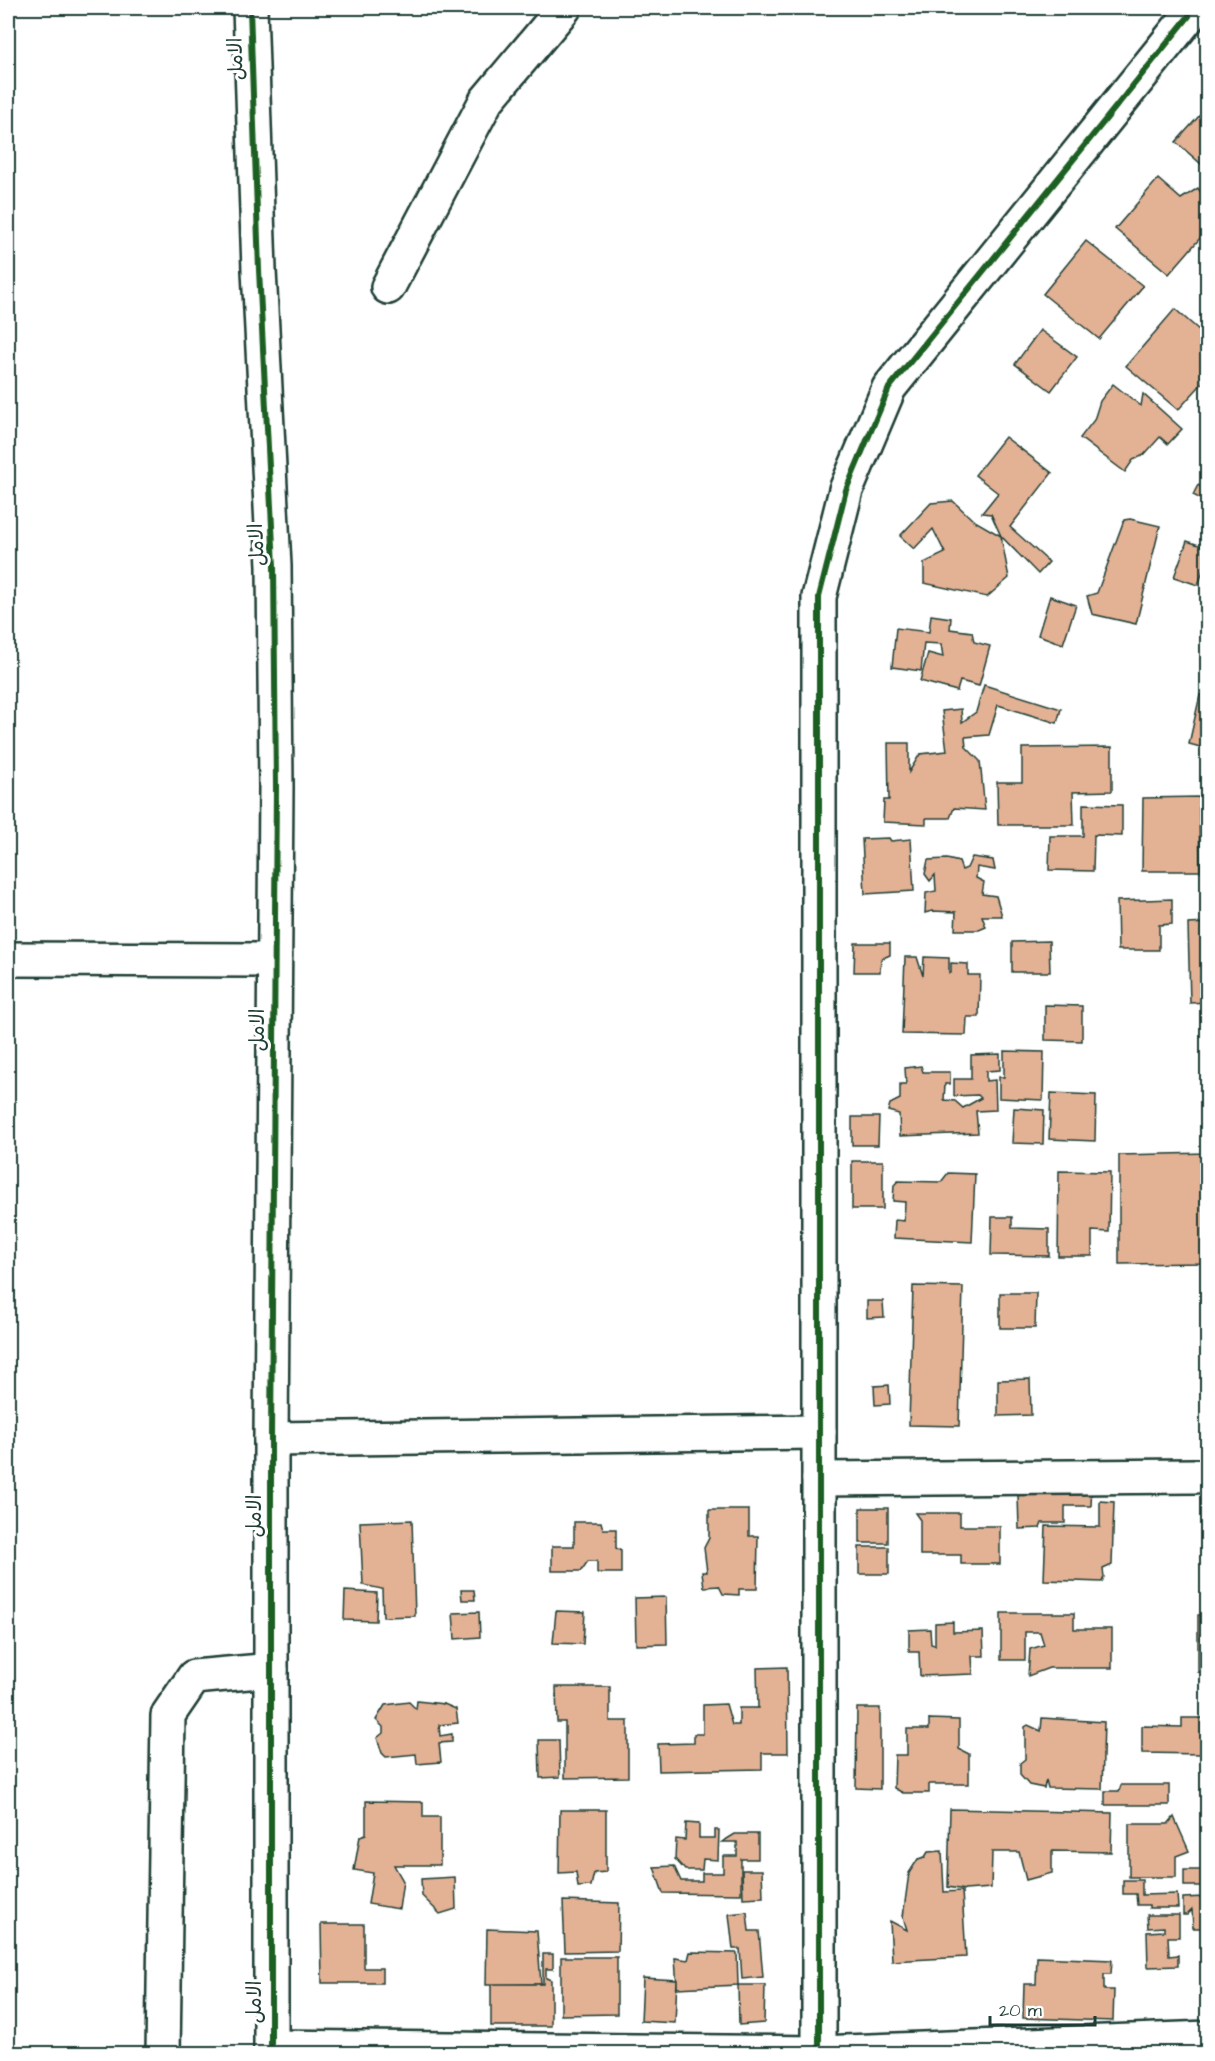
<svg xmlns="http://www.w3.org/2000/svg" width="1215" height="2061" font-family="'Architects Daughter','Playpen Sans Arabic',sans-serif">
  <rect width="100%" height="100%" fill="#fff"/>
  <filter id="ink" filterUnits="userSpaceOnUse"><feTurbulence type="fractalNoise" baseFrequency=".0167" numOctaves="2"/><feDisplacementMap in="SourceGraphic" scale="12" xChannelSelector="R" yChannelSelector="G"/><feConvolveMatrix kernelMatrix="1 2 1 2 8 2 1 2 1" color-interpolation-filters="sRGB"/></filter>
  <g filter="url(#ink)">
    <!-- building -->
    <g fill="#e3b194" stroke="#1f3d34" stroke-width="1.5">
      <polygon points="1208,106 1208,170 1176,142"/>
      <polygon points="1158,179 1181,199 1198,188 1208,203 1208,206 1203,211 1208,215 1208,229 1169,274 1115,229"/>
      <polygon points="1086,241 1143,286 1099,339 1043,294"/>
      <polygon points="1175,309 1208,338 1208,377 1178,410 1126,366"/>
      <polygon points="1040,330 1077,357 1051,391 1015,364"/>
      <polygon points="1113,384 1141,406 1143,394 1182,429 1168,444 1160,437 1144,455 1133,460 1125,472 1080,438 1094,420 1100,401"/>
      <polygon points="1005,437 1052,473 1010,527 1049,562 1038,574 1001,536 991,514 982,513 998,493 975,475"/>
      <polygon points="1198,485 1208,490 1203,500 1193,495"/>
      <polygon points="953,501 973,520 1001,536 1009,578 987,597 924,583 924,563 945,553 933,529 914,549 900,536 931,503"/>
      <polygon points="1130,519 1160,526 1136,624 1092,614 1087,596 1097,593 1124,520"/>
      <polygon points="1187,541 1208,548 1208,557 1198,585 1174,577"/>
      <polygon points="1050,596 1076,605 1063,644 1038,635"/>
      <polygon points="931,615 951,618 950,629 972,632 974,642 990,646 979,686 960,681 957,691 920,681 928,653 943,657 941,644 924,643 921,671 892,667 896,628 929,632"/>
      <polygon points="984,685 1061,709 1057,723 998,705 989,735 965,737 966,747 980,761 985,810 954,808 950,818 926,818 926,824 883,822 884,800 889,800 888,743 909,743 909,772 920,754 947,751 942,711 961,709 962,722 976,712"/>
      <polygon points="1200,695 1208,696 1208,749 1189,744"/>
      <polygon points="1112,747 1112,791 1073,792 1074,825 998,825 997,782 1022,782 1022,748"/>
      <polygon points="1199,797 1200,871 1142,871 1143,798"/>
      <polygon points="1083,804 1122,805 1122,836 1094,835 1093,871 1049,870 1050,836 1083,836"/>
      <polygon points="889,838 891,841 911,839 914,891 865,894 862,839"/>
      <polygon points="972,857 993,860 995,870 977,867 976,878 984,882 982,894 996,896 1002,916 982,916 986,927 979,930 955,930 956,912 932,911 925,913 926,893 936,891 935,875 930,881 925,874 928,860 947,859 959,862 962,870 967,868"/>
      <polygon points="1172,899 1172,924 1159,925 1159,950 1118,950 1117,901"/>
      <polygon points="1208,923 1208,1002 1190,1003 1188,924"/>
      <polygon points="1049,941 1050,972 1012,972 1012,942"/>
      <polygon points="855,943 890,943 890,955 881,959 880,972 854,972"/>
      <polygon points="905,957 917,957 923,976 924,957 949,958 949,973 951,973 951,963 968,964 968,975 980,975 979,1017 967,1017 966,1035 902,1034"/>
      <polygon points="1045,1005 1082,1006 1082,1041 1045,1040"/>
      <polygon points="1004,1051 1044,1052 1043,1100 999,1098 999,1077 1004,1077"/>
      <polygon points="1000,1054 1000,1070 986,1071 986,1081 995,1080 996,1110 976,1111 978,1133 900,1136 899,1114 888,1111 890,1104 900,1099 900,1084 906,1084 905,1068 921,1066 923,1072 950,1072 950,1084 945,1084 944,1100 955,1101 963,1108 981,1098 978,1095 954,1096 954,1079 971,1079 971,1055"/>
      <polygon points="1051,1093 1096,1095 1095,1141 1049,1139"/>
      <polygon points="1014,1108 1044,1110 1043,1144 1012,1143"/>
      <polygon points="852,1117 879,1117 878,1145 852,1145"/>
      <polygon points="1208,1153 1208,1263 1119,1264 1119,1155"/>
      <rect x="852" y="1161" width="31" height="48"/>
      <polygon points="1059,1171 1110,1172 1109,1232 1092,1231 1092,1256 1058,1256"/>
      <polygon points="948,1173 975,1174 972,1242 894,1238 895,1220 904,1221 905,1202 893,1201 894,1185 898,1181 941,1182"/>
      <polygon points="992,1217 1012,1217 1012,1228 1049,1229 1049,1256 991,1255"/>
      <polygon points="913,1286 963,1287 959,1426 909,1425"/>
      <polygon points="1000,1293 1036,1293 1035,1328 1000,1328"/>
      <polygon points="867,1301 883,1301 884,1317 867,1318"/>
      <polygon points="1030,1379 1031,1415 998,1416 998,1380"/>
      <polygon points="889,1385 890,1404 875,1405 874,1386"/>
      <polygon points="1092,1482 1091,1506 1065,1506 1065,1523 1042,1523 1040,1528 1019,1529 1018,1495 1063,1493"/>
      <polygon points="1100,1501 1114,1502 1112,1565 1103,1569 1104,1577 1102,1582 1044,1580 1046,1526 1100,1527"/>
      <rect x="860" y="1508" width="28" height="35"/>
      <polygon points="709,1510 749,1510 749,1536 758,1536 757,1589 739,1589 739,1595 723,1594 719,1586 704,1587 702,1572 707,1572 704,1548 709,1538"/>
      <polygon points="915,1513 960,1513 960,1526 1000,1526 1000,1564 961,1564 961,1555 920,1555 920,1520"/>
      <polygon points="412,1520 415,1616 383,1617 382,1589 363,1585 360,1522"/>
      <polygon points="574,1522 601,1522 603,1529 616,1529 616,1548 621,1551 621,1573 597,1573 597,1561 588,1561 581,1571 552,1571 552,1546 574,1546"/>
      <rect x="859" y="1547" width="30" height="27"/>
      <polygon points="461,1590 474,1590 475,1600 462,1600"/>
      <polygon points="345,1591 377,1593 376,1621 344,1620"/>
      <polygon points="666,1597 667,1644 636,1645 635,1598"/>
      <polygon points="556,1611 585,1612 583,1644 553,1643"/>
      <polygon points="479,1612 480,1637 455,1639 453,1613"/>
      <polygon points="1001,1613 1074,1613 1074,1629 1112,1629 1112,1668 1049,1668 1028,1676 1030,1649 1044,1645 1040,1632 1025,1632 1025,1660 1001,1660"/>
      <polygon points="1198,1615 1208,1615 1208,1673 1198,1672"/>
      <polygon points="953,1622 953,1632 983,1631 984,1656 972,1656 973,1674 920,1676 919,1652 909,1652 909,1630 930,1629 931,1644 935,1645 935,1623"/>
      <polygon points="787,1667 788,1753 762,1753 762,1769 659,1771 658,1744 694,1743 694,1734 703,1734 703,1705 726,1704 732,1725 739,1725 739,1708 758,1708 757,1668"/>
      <polygon points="556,1687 610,1687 610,1721 628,1721 628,1777 565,1778 565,1722 557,1722"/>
      <polygon points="417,1701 444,1704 456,1709 458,1723 439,1725 440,1736 452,1734 452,1742 439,1743 441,1762 417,1764 416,1754 386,1757 382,1753 377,1738 383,1733 383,1727 376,1720 385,1705 409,1702 416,1709"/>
      <polygon points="857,1708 880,1708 880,1789 856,1788"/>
      <polygon points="1042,1718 1104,1722 1102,1789 1048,1788 1046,1780 1044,1788 1029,1785 1020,1775 1020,1763 1025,1759 1025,1727 1028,1725 1041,1731"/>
      <polygon points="1182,1718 1208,1718 1208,1752 1203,1754 1142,1753 1142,1726 1182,1727"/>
      <polygon points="929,1719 959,1720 959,1749 969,1754 969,1784 929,1784 929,1793 903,1793 894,1788 895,1755 907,1755 907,1729 929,1729"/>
      <polygon points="539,1740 559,1740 560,1777 540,1778"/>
      <polygon points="1121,1785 1169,1785 1169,1805 1105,1805 1105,1791 1119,1791"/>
      <polygon points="366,1801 423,1802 423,1817 440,1817 440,1865 394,1865 403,1881 399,1909 368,1904 373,1873 354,1870 360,1836 366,1834"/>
      <polygon points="950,1809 1112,1813 1111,1852 1052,1851 1052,1873 1026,1880 1019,1852 992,1852 991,1888 965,1890 948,1887"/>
      <polygon points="560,1810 606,1810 606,1872 594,1873 591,1886 578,1887 576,1872 559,1873"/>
      <polygon points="1174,1817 1189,1851 1176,1856 1176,1877 1129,1877 1129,1824 1168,1824"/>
      <polygon points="686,1823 699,1824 699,1838 715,1838 715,1830 719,1830 718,1860 703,1859 702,1870 685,1870 675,1859 676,1839 685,1840"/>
      <polygon points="735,1834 758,1834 758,1859 741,1859 741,1894 663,1893 654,1867 674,1866 681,1881 702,1881 702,1873 723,1873 723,1856 737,1856 737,1842 722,1842"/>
      <polygon points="942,1851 944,1892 962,1891 966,1957 892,1961 890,1921 907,1930 903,1917 909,1873 918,1859 925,1857 928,1852"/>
      <polygon points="742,1870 762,1870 763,1897 743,1898"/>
      <polygon points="1184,1870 1208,1870 1208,1928 1193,1928 1192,1910 1187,1915 1183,1915 1183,1898 1204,1897 1204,1886 1184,1886"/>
      <polygon points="455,1877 456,1909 440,1914 422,1896 421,1879"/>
      <polygon points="1123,1880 1142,1880 1142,1895 1177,1894 1178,1908 1149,1908 1149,1905 1137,1905 1136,1894 1123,1894"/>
      <polygon points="563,1901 619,1903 618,1951 565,1952"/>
      <polygon points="747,1912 749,1931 759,1931 763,1977 742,1979 740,1949 733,1949 729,1914"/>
      <polygon points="1147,1915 1179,1915 1179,1937 1168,1937 1169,1956 1178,1955 1178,1966 1148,1967 1147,1932 1164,1931 1164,1927 1148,1928"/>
      <polygon points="321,1924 364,1924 364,1968 382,1968 382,1983 322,1983"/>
      <polygon points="487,1929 537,1931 541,1984 486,1985"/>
      <polygon points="690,1952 737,1953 738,1985 677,1988 675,1958 688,1960"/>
      <polygon points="543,1954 553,1954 553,1969 546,1969 546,1978 551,1980 551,2026 491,2026 491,1984 543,1984"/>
      <polygon points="561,1957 617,1957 617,2014 561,2015"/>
      <polygon points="1037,1957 1112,1960 1111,1974 1104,1974 1104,1990 1114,1990 1113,2021 1023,2018 1024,1984 1036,1984"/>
      <polygon points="643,1978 677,1980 675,2023 641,2021"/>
      <polygon points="738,1985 765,1985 764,2023 739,2025"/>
    </g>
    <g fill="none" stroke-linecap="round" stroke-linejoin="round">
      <defs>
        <g id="minor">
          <polyline points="388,287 486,101 564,8"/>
          <polyline points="8,959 274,960"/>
          <polyline points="271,1439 819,1432"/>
          <polyline points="819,1479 1196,1476"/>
          <polyline points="271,2047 819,2053 1208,2038"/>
          <polyline points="819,2053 819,597 846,490 889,388 1189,16"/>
          <polyline points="163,2054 168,1715 194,1677 271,1670"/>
        </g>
        <polyline id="tertiary" points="250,8 259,270 274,566 276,787 271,1439 271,2054"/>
      </defs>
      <!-- minor casing -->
      <use href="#minor" stroke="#1f3d34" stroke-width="38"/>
      <!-- tertiary casing -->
      <use href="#tertiary" stroke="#1f3d34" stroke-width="38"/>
      <!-- minor -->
      <use href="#minor" stroke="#fff" stroke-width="33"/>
      <!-- tertiary -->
      <use href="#tertiary" stroke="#fff" stroke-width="33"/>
      <defs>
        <g id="cycleway">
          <polyline points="250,8 259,270 274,566 276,787 271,1439 271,2054"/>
          <polyline points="819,2053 819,597 846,490 889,388 1189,16"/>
        </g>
      </defs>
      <!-- cycleway casing -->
      <use href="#cycleway" stroke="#fff" stroke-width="10"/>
      <!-- cycleway -->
      <use href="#cycleway" stroke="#1b5e20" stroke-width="6"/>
    </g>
  </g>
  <g text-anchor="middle" stroke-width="6" stroke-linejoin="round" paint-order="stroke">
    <!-- street labels -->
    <g font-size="20" fill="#1f3d34" stroke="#fff">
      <text transform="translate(235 59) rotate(-92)" y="7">الامل</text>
      <text transform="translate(256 545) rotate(-93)" y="7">الامل</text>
      <text transform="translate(257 1030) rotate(-90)" y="7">الامل</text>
      <text transform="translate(254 1516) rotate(-90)" y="7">الامل</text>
      <text transform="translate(254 2002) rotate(-90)" y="7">الامل</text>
    </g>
  </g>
  <!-- margin -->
  <rect width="1215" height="2061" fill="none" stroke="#fff" stroke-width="30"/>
  <rect x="15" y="15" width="1185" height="2031" fill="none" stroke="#1f3d34" stroke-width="2" filter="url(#ink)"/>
  <!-- scale -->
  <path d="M990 2016v9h105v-9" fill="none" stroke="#1f3d34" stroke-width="3"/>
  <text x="999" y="2016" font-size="18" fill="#1f3d34" stroke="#ffffff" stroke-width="4.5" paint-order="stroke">20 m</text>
</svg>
